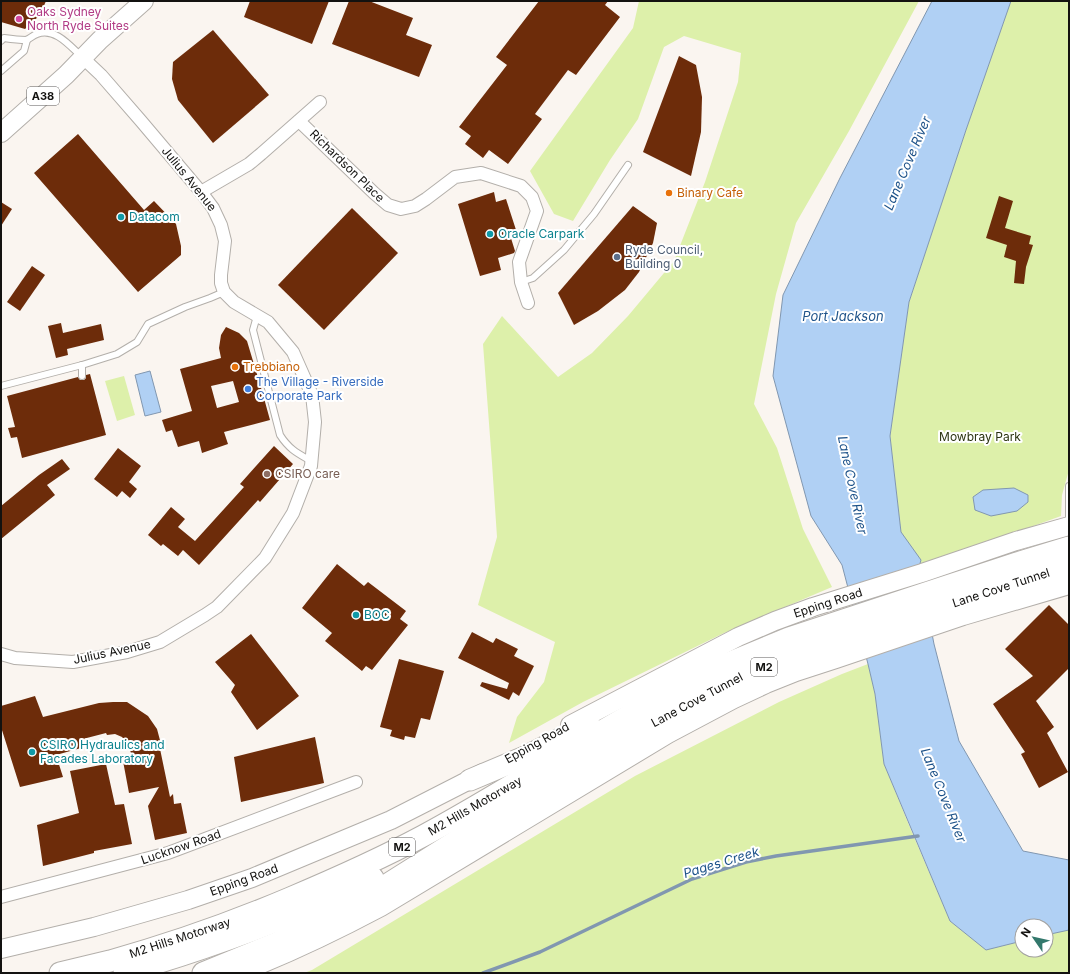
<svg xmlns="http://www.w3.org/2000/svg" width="1070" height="974" font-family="Inter,sans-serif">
  <rect width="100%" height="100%" fill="#faf5f0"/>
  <!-- green -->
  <g fill="#ddf0aa">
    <polygon points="639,1 919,1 849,131 796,223 776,294 754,404 777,448 803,529 832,587 724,633 583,702 509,743 517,717 544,682 555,642 478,605 497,537 492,463 483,344 502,316 558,377 592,353 628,316 674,261 705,182 738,82 741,53 684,36 664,47 638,119 610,160 573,221 554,214 530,171 633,28"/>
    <polygon points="1011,1 1069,1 1069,470 1062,495 1061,516 919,567 901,533 890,436 909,302 966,130"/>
    <polygon points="124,376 135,415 117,421 105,381"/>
    <polygon points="868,664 875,694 884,764 911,830 950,921 986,950 1022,941 1022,950 1046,950 1046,935 1069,930 1069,973 304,973 312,970 635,776 779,702 842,674"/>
  </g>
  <!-- water -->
  <g fill="#b0d0f4" stroke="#8197b0">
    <polygon points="932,1 1011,1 966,130 909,302 890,436 901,532 921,560 919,567 934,644 959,741 1023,851 1069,860 1069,930 1046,935 1046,926 1022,926 1022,941 986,950 950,921 884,764 875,694 868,664 842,565 811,516 773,376 783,295 840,178"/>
    <polygon points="150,371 161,412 145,416 135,375"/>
    <polygon points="1014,488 1028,495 1028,502 1017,511 991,516 975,510 973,497 983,490"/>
  </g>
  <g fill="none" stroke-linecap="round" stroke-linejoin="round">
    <!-- stream -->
    <polyline stroke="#8197b0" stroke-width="3.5" points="483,973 540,952 692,879 746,862 776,856 918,836"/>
  </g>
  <!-- building -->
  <g fill="#6d2c0a" fill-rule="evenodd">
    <polygon points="1,1 46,1 40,15 25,29 1,22"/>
    <polygon points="250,1 329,1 312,44 244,17"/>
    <polygon points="349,1 369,1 413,18 406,35 432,45 419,77 332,44"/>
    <polygon points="539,1 608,1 605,5 620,17 576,75 568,70 535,114 542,119 508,164 489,150 483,158 465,144 471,136 459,127 507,65 496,57"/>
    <polygon points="213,30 269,95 213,143 178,100 172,79 173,62"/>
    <polygon points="679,56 696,65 702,97 701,132 691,176 643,152"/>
    <polygon points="78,134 144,210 154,201 176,224 181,246 181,255 138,292 34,173"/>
    <polygon points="494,192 496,202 506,199 517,233 510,235 515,251 514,253 498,258 501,270 480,276 458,204"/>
    <polygon points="999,196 1013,201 1005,228 1031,236 1029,244 1033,245 1026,267 1024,284 1014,283 1016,261 1004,257 1007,245 986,238"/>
    <polygon points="1,202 12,209 1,226"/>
    <polygon points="633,206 657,223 653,243 639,272 625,290 598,311 574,325 558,293"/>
    <polygon points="352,208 398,253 324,330 278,285"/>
    <polygon points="32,266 45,275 20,311 7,302"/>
    <polygon points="61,323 63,333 101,324 104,340 67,349 68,355 56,358 48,326"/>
    <path d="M226 327 239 333 247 341 262 391 270 420 224 432 228 444 202 453 199 441 178 447 172 430 166 432 162 420 192 411 180 369 221 358 219 348 221 335ZM233 381 239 402 217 408 211 386Z"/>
    <polygon points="90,374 106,435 22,458 17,437 11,438 8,428 15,427 7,396 78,377 80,380 84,380 86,378 86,375"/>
    <polygon points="274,446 293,464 260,502 258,500 199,565 183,550 178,556 163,544 161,546 148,535 171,507 185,519 178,527 195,541 244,487 240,484"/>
    <polygon points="118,448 141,466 129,482 137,489 130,498 122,491 117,497 94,479"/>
    <polygon points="62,459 70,469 47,485 55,495 1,539 1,506 39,475"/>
    <polygon points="337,564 364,586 368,582 406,611 400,619 408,625 372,670 366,666 362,671 325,641 332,633 302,608"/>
    <polygon points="1049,605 1069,625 1069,668 1036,701 1054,727 1047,733 1068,772 1039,788 1021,754 1025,752 993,704 1033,676 1005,649"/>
    <polygon points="472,632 493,643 496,638 518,649 514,656 534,666 519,696 513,692 509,700 480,686 482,682 507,689 509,683 458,658"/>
    <polygon points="251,634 299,696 257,730 231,692 235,685 215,662"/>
    <polygon points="399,659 444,671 430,720 421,718 415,738 405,736 404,740 390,736 392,730 380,727"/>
    <polygon points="35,696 43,717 99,703 113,702 127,702 148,716 157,729 161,744 159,744 170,797 173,794 174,804 181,803 187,833 155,840 148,806 159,787 129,793 123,761 133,759 128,744 122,737 115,734 107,735 106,733 79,740 81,748 56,755 63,777 20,787 1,727 1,706"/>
    <polygon points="315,737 324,783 241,802 234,757"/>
    <polygon points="106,764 115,805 124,804 132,844 94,851 94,853 43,866 37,825 79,813 70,771"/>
  </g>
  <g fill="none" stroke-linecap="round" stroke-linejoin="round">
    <defs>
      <g id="lane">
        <path d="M1 41 4 38C11 39 19 40 26 40 30 39 33 35 37 34 55 27 70 46 82 57"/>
        <polyline points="1,71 24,51 27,40"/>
        <polyline points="521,282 533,278 564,250 594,214 628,165"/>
        <path d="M257 316 253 330 280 435C289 449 297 453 311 461"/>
        <polyline points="82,365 82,376"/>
        <polyline points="1,386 82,365 117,354 137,342 148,324 185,307 210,298 224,292"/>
        <polyline points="1069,525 1069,486"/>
      </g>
      <g id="street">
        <polyline points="299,121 374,193 388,205 401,209 415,206 426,199 455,177 481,173 521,186 532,197 537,211 519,262 521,282 528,303"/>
        <polyline points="201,192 249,164 261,154 320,102"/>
        <polyline points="1,654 15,658 73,662 127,652 160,642 205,615 217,607 265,558 293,513 311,466 315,422 312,395 293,352 268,322 234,302 224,292 221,283 221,275 225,241 221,225 213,208 201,192 141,121 101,75 83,58"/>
        <polyline points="1,897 168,853 356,782"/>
      </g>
      <g id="primary">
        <polyline points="1,133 66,75 100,40 144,1"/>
        <polyline points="570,725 738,637 775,621 813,607 922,573 1016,541 1069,526"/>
        <polyline points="1,949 94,927 188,900 252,878 391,820 483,773"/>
        <path d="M239 973C288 954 334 932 381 907L668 734 734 699 766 684 796 672 836 659 963 616 1069 585"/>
      </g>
      <g id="highway">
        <polyline points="707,672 789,638 1017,563 1069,547"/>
        <polyline points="470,780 527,756 589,724"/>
        <path d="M60 973C77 969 93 965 110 961 171 944 231 923 290 898 335 879 380 859 423 836 490 800 553 759 619 721 652 702 685 684 719 666"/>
        <path d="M124 973C209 948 293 918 373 878"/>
        <polyline points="203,973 279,942 338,913 377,891 480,826 573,771 633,735 675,711 718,688 759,669 794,656 998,588 1069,567"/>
      </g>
    </defs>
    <!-- lane casing -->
    <use href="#lane" stroke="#b3afaa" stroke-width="8"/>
    <!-- street casing -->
    <use href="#street" stroke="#b3afaa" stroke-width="14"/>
    <!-- primary casing -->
    <use href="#primary" stroke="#b3afaa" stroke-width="20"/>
    <!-- highway casing -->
    <use href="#highway" stroke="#b3afaa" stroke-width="23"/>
    <!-- lane -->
    <use href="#lane" stroke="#fff" stroke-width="6"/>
    <!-- street -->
    <use href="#street" stroke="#fff" stroke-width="12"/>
    <!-- primary -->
    <use href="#primary" stroke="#fff" stroke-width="18"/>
    <!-- highway -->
    <use href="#highway" stroke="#fff" stroke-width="21"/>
  </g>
  <!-- markers -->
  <circle fill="#d1479c" stroke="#fff" stroke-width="1.5" cx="19" cy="19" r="4"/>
  <g fill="#e8710a" stroke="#fff" stroke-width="1.5">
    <circle cx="669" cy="193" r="4"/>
    <circle cx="235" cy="367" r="4"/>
  </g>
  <g fill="#0f9aa8" stroke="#fff" stroke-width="1.5">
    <circle cx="121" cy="217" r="4"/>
    <circle cx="490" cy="234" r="4"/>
    <circle cx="356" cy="615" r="4"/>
    <circle cx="32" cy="752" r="4"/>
  </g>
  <circle fill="#5c6f8a" stroke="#fff" stroke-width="1.5" cx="617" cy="257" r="4"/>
  <circle fill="#3f7fe0" stroke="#fff" stroke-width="1.5" cx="248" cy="389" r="4"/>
  <circle fill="#8d6e63" stroke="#fff" stroke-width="1.5" cx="267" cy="474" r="4"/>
  <g text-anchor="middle" stroke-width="4" stroke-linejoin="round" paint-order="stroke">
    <!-- shield labels -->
    <g fill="#fff" stroke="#5a5958" stroke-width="1">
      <rect x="27" y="87" width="32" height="18" rx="3"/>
      <rect x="751" y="658" width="26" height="18" rx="3"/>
      <rect x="389" y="838" width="26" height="18" rx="3"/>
    </g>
    <g font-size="11" font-weight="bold" fill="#131210">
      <text x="43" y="100">A38</text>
      <text x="764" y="671">M2</text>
      <text x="402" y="851">M2</text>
    </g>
    <!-- hotel labels -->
    <g font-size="12" fill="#b23c85" stroke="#fff" text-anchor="start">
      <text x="27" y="16">Oaks Sydney<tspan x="27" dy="14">North Ryde Suites</tspan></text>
    </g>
    <!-- street labels -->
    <g font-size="12" fill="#131210" stroke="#fff">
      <text transform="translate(347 166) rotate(44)" y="4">Richardson Place</text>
      <text transform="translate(189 179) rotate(51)" y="4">Julius Avenue</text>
      <text transform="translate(1001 588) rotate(-18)" y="4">Lane Cove Tunnel</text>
      <text transform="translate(828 603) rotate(-18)" y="4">Epping Road</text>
      <text transform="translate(112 652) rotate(-12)" y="4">Julius Avenue</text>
      <text transform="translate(697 700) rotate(-28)" y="4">Lane Cove Tunnel</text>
      <text transform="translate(537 743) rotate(-29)" y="4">Epping Road</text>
      <text transform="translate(475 806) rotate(-30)" y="4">M2 Hills Motorway</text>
      <text transform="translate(181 847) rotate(-19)" y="4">Lucknow Road</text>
      <text transform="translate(244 880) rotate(-20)" y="4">Epping Road</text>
      <text transform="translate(180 938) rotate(-18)" y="4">M2 Hills Motorway</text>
    </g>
    <!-- food labels -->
    <g font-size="12" fill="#c56008" stroke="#fff" text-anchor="start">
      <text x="677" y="197">Binary Cafe</text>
      <text x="243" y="371">Trebbiano</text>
    </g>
    <!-- culture labels -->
    <g font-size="12" fill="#0d838f" stroke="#fff" text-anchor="start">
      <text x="129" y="221">Datacom</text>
      <text x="498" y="238">Oracle Carpark</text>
      <text x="364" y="619">BOC</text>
      <text x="40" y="749">CSIRO Hydraulics and<tspan x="40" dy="14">Facades Laboratory</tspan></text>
    </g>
    <!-- service labels -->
    <g font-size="12" fill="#4e5e75" stroke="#fff" text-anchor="start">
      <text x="625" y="254">Ryde Council,<tspan x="625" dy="14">Building 0</tspan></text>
    </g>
    <!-- shop labels -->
    <g font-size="12" fill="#366cbe" stroke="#fff" text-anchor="start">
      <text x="256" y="386">The Village - Riverside<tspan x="256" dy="14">Corporate Park</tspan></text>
    </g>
    <!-- park labels -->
    <g font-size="12" fill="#2b3312" stroke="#fff">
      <text x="980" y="441">Mowbray Park</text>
    </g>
    <!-- education labels -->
    <g font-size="12" fill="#785e54" stroke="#fff" text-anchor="start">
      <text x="275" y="478">CSIRO care</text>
    </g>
    <!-- water labels -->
    <g font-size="13" font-style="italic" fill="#1d5289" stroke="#fff">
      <text transform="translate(907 163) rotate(-67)" y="5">Lane Cove River</text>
      <text x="843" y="321">Port Jackson</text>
      <text transform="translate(853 485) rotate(78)" y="5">Lane Cove River</text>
      <text transform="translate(944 795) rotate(68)" y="5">Lane Cove River</text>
      <text transform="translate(721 862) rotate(-17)" y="5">Pages Creek</text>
    </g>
  </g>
  <!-- border -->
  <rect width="1070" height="974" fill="none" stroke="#131210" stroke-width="4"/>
  <!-- north arrow -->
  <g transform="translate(1034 938) rotate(304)"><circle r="19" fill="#ffffff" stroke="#a1a09f"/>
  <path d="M0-3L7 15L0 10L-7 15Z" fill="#33786c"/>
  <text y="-6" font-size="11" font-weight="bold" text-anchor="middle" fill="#131210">N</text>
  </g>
</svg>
